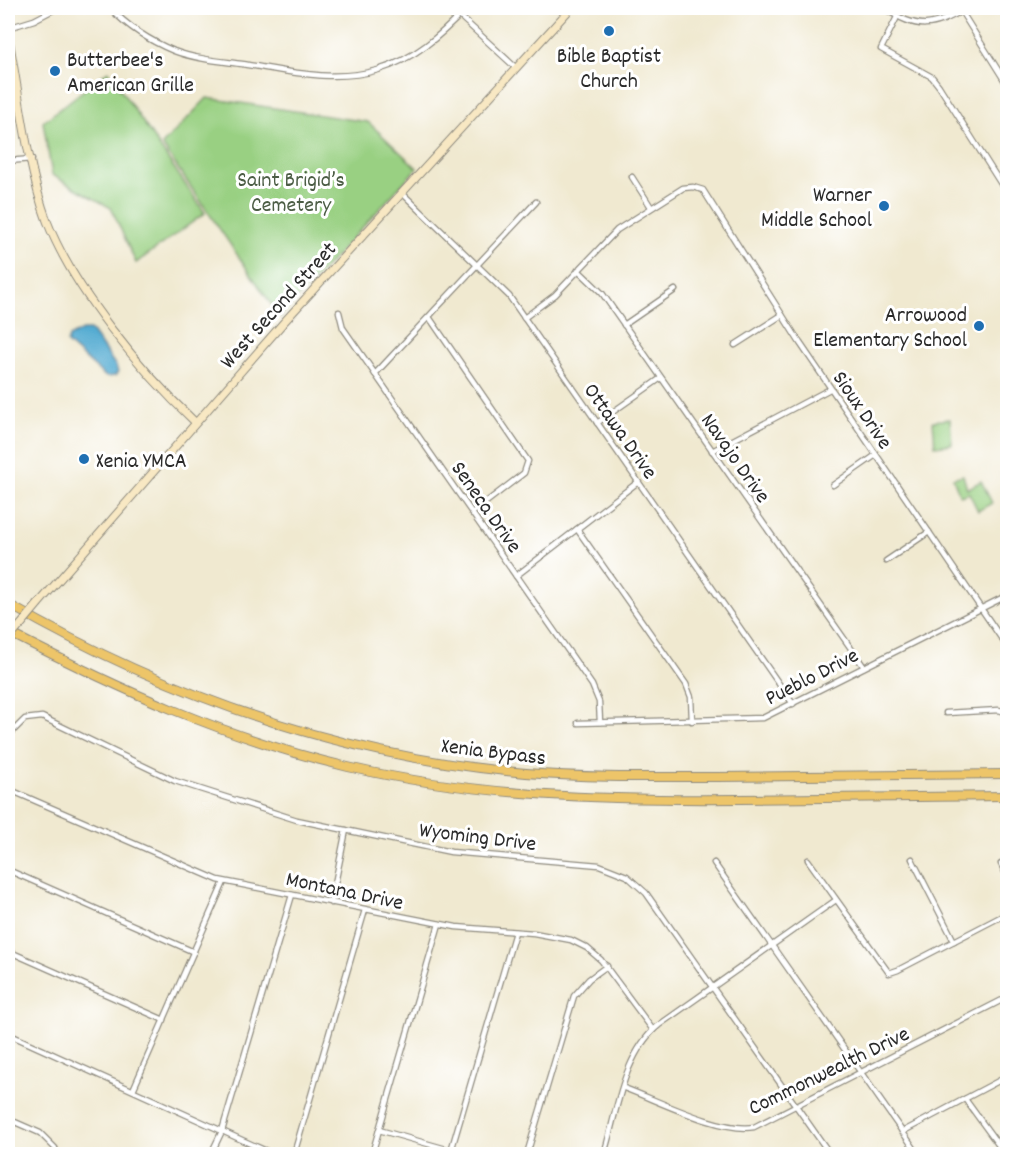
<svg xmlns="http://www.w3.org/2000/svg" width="1015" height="1162" font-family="Dekko,sans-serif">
  <rect width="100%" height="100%" fill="#fff"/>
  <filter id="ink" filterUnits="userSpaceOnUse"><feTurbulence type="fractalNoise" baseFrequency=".0167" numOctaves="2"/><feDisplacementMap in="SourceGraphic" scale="12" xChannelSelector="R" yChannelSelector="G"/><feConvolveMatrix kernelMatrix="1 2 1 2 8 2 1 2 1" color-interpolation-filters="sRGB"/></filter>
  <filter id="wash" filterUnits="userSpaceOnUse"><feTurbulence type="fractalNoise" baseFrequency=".008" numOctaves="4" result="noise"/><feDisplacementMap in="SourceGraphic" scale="24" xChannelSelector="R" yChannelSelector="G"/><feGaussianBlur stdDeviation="1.35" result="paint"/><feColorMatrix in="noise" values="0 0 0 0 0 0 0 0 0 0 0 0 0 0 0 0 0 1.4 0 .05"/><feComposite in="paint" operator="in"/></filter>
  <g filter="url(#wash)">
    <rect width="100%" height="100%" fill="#f0e9d0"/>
    <!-- green -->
    <g fill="#99d082" stroke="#627e56" stroke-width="1.5">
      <polygon points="108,71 205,213 136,263 111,208 52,175 43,122"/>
      <polygon points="207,98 368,122 417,168 280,317 162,145"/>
      <polygon points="950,419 952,444 935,446 933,421"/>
      <polygon points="963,475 967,489 981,481 992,503 978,511 969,493 960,496 953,478"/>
    </g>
    <!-- water -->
    <polygon fill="#55acd2" stroke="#406c7e" stroke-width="1.5" points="82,330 90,330 93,333 116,366 118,372 115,376 106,377 67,343 69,337"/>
  </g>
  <g filter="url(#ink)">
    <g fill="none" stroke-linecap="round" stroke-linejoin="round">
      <defs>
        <g id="street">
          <path d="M110 8C128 27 150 41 174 51 195 59 220 61 242 64 287 71 333 83 378 70 415 59 441 35 467 8"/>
          <polyline points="451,8 515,67"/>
          <path d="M884 8C918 31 932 28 967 8"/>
          <polyline points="961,11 1008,86"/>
          <polyline points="897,17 881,49 932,77 939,86 1008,195"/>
          <polyline points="8,28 34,20 57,8"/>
          <polyline points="8,161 32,159"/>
          <polyline points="632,177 651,207"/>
          <polyline points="402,193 509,296 793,704"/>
          <polyline points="578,270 602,293 864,667"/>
          <polyline points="339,312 343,328 592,685 599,702 600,722"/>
          <polyline points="429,317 528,461 524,473 472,513"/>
          <polyline points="524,318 555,295 617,230 683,188 693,187 703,190 800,343 1008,648"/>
          <polyline points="624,325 675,290"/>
          <polyline points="735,345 782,315"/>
          <polyline points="375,374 536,202"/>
          <polyline points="597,423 661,378"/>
          <polyline points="712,451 830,389"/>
          <polyline points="833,485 876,455"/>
          <polyline points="577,529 686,684 691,697 692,721"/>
          <polyline points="886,561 929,532"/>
          <polyline points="516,576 638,482"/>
          <polyline points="946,713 999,710 1008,713"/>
          <polyline points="578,723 763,718 1008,595"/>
          <polyline points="8,736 25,719 42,717 175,781 297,820 451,852 599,865 627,876 646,893 830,1154"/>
          <polyline points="8,789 218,880 456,927 534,933 571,940 587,948 601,960 653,1030"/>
          <polyline points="912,859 954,941"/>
          <polyline points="808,860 889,973 898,970 1008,913"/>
          <polyline points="714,863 918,1154"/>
          <polyline points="1001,864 1008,878"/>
          <polyline points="8,870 194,952"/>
          <polyline points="331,903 346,830"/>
          <polyline points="8,951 164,1020"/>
          <polyline points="8,1034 273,1154"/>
          <path d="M624 1088C657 1100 721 1133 754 1127L1008 997"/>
          <polyline points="133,1090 224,882"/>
          <polyline points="965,1099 1005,1154"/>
          <polyline points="8,1119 40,1133 55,1148"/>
          <polyline points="379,1130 464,1154"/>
          <polyline points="902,1132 1008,1076"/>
          <polyline points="451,1151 515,932"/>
          <polyline points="211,1154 222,1131 292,895"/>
          <polyline points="294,1154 365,910"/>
          <polyline points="372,1154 439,924"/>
          <polyline points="527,1154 574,996 589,979 607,966"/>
          <path d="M604 1154C617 1112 623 1054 659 1025L836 900"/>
        </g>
        <g id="secondary">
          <path d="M8 34C19 92 27 167 47 221 73 289 142 372 195 422"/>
          <polyline points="39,603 284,322 571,8"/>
        </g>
        <g id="highway">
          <path d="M8 604C168 696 340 757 526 773 589 778 653 777 717 777 814 776 911 775 1008 774"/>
          <path d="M8 632C119 689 225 738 348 767 477 797 607 800 738 799 828 798 918 797 1008 796"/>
        </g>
      </defs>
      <!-- street casing -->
      <use href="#street" stroke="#8e8a7e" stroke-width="7"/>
      <!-- secondary casing -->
      <use href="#secondary" stroke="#8e8a7e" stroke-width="9"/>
      <!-- highway casing -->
      <use href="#highway" stroke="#8e8a7e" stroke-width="10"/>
      <!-- street -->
      <use href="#street" stroke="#fff" stroke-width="4.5"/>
      <!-- secondary -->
      <use href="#secondary" stroke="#f8e8c3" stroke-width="7"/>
      <!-- highway -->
      <use href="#highway" stroke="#edc569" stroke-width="8"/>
      <defs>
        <polyline id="secondary-bridge" points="8,640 39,603"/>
      </defs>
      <!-- secondary-bridge casing -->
      <use href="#secondary-bridge" stroke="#8e8a7e" stroke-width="9" stroke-linecap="butt"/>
      <!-- secondary-bridge -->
      <use href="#secondary-bridge" stroke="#f8e8c3" stroke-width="7"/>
    </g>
  </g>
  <!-- markers -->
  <g fill="#1f6fb2" stroke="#fff" stroke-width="2">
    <circle cx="609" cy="31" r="6"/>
    <circle cx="55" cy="71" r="6"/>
    <circle cx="884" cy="206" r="6"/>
    <circle cx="979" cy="326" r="6"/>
    <circle cx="84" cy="459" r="6"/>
  </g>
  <g text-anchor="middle" stroke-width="6" stroke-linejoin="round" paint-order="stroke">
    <!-- poi labels -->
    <g font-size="22" fill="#2b2b2b" stroke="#fff" text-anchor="start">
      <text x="609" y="62" text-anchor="middle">Bible Baptist<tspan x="609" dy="25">Church</tspan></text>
      <text x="67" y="66">Butterbee's<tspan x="67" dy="25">American Grille</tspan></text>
      <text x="872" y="201" text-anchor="end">Warner<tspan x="872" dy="25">Middle School</tspan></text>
      <text x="967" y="321" text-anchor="end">Arrowood<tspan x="967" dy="25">Elementary School</tspan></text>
      <text x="96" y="467">Xenia YMCA</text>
    </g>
    <!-- park labels -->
    <g font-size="22" fill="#4c5d45" stroke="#fff">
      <text x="291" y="186">Saint Brigid’s<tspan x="291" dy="25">Cemetery</tspan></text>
    </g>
    <!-- street labels -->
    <g font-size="22" fill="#2b2b2b" stroke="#fff">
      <text transform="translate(277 304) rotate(-48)" y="8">West Second Street</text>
      <text transform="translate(864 409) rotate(56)" y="8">Sioux Drive</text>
      <text transform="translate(622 430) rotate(55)" y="8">Ottawa Drive</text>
      <text transform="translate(737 457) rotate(55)" y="8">Navajo Drive</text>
      <text transform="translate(488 506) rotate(55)" y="8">Seneca Drive</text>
      <text transform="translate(811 675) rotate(-27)" y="8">Pueblo Drive</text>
      <text transform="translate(494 750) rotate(7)" y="8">Xenia Bypass</text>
      <text transform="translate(478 835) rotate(7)" y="8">Wyoming Drive</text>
      <text transform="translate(345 889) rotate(12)" y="8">Montana Drive</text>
      <text transform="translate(828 1069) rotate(-26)" y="8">Commonwealth Drive</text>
    </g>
  </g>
  <!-- margin -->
  <rect width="1015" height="1162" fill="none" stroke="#fff" stroke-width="30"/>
</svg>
